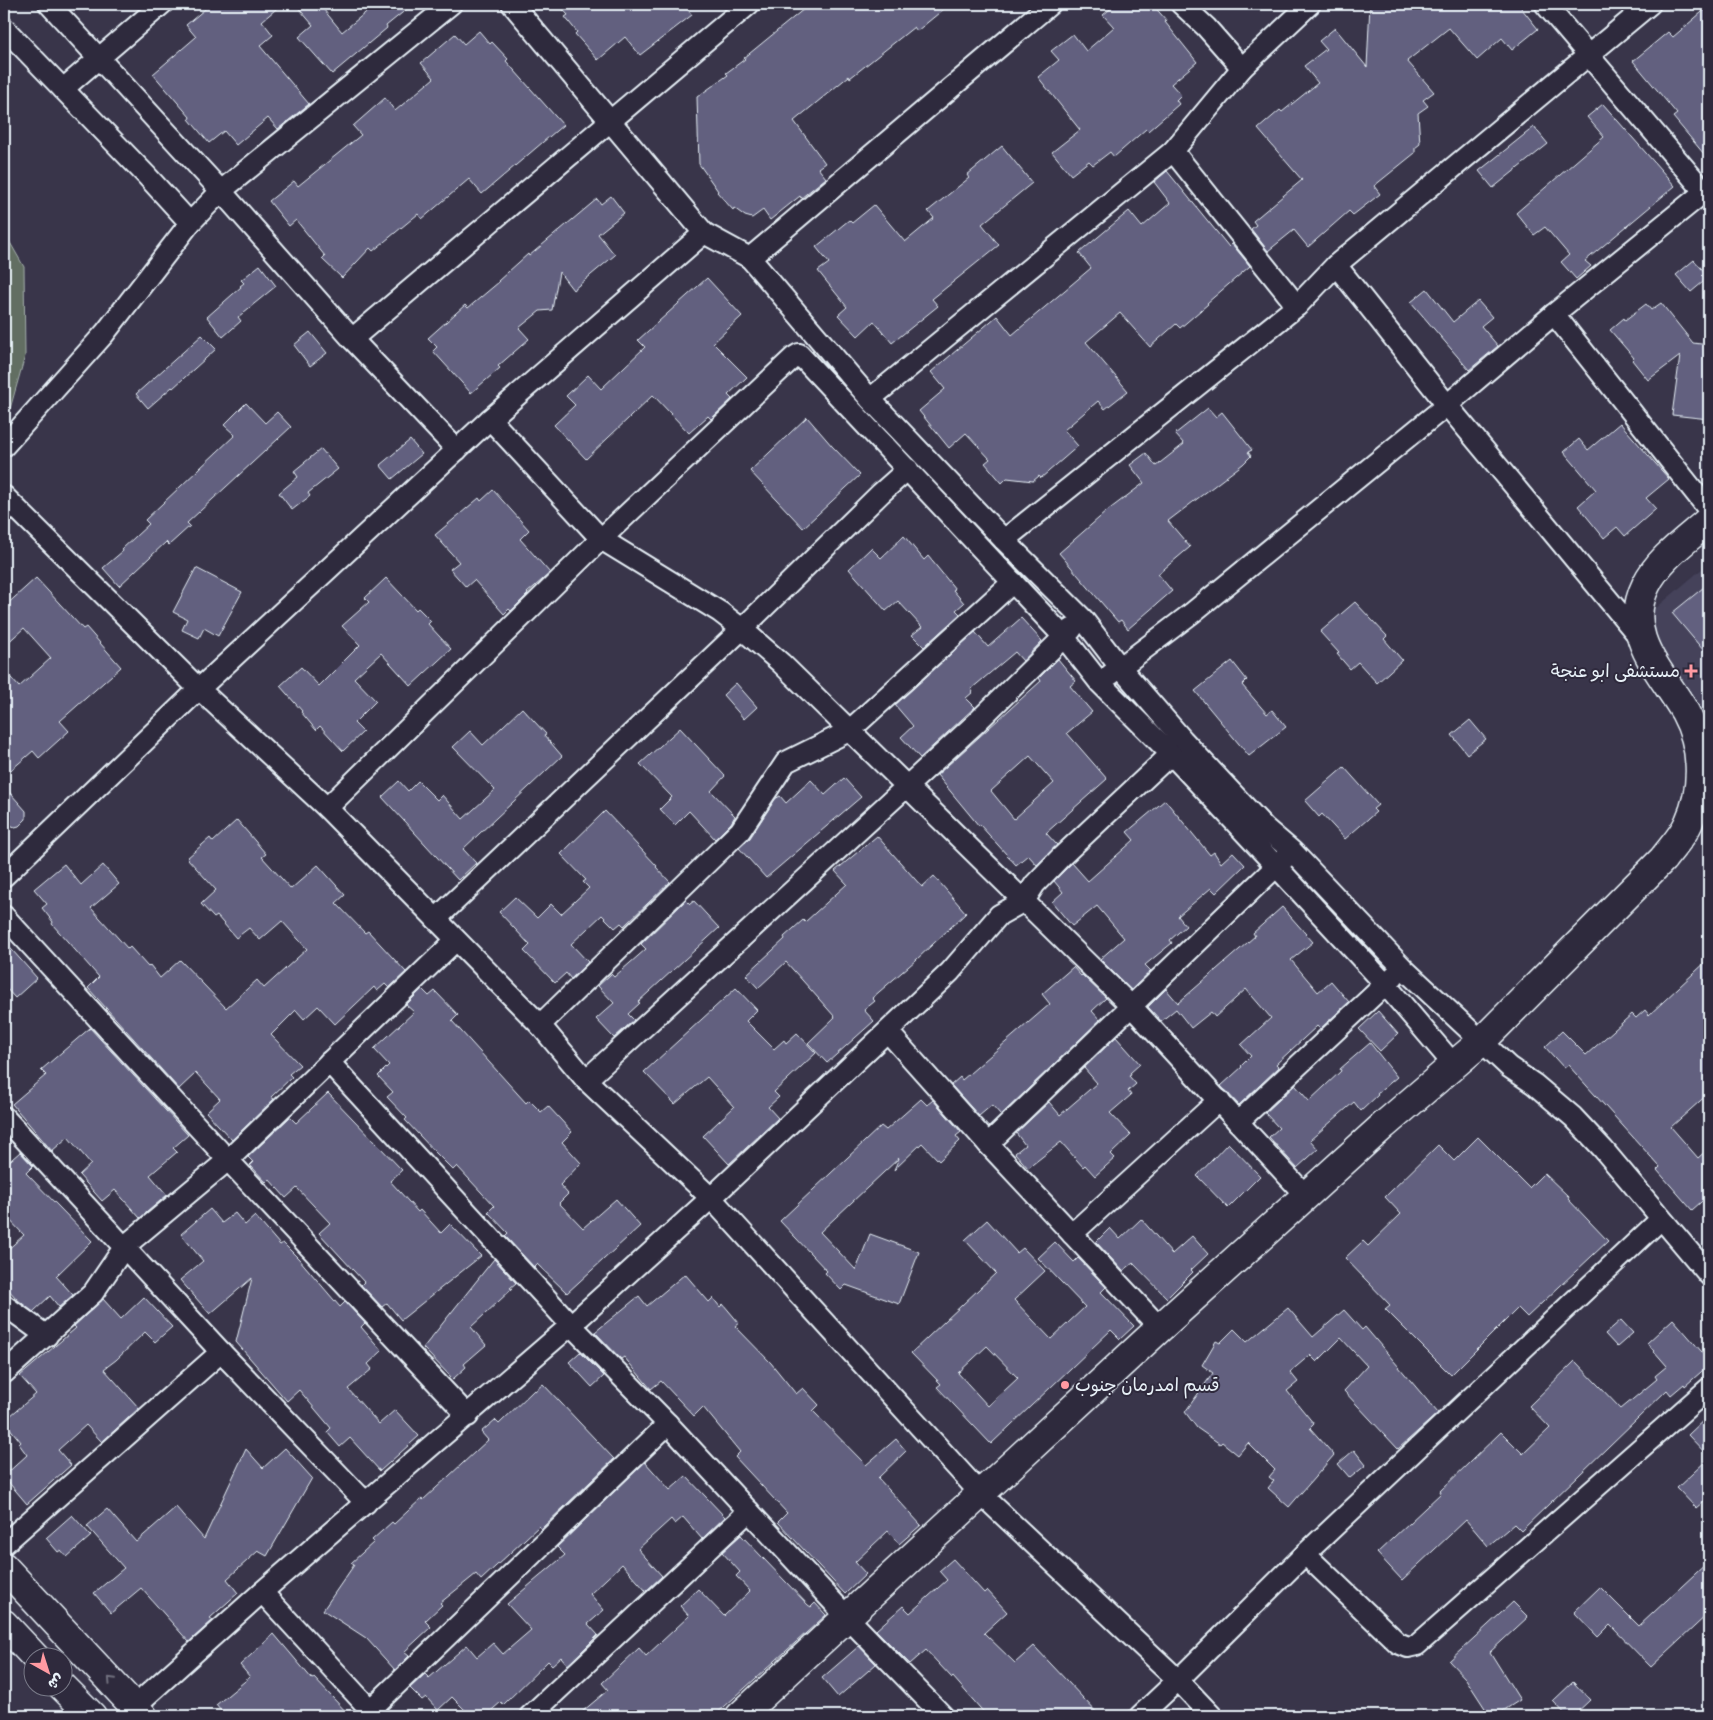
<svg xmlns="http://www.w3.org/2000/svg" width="1713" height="1720" font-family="'Indie Flower','Playpen Sans Arabic',sans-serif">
  <rect width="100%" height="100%" fill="#39354a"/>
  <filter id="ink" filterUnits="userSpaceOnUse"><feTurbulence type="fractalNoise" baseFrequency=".02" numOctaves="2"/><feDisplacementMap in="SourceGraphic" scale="10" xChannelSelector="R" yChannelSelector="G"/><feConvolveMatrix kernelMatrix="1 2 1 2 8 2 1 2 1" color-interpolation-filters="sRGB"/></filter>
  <g filter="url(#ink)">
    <!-- built -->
    <polygon fill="#45425a" points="1709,563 1709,716 1635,626"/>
    <!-- green -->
    <polygon fill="#626e62" stroke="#a5b0ad" points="4,232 24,267 25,356 4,430"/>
    <!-- building -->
    <g fill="#62617f" stroke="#e8f1f8" fill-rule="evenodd">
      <polygon points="211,4 282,4 262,21 273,35 260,46 309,104 278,129 268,118 236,145 224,131 209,143 189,119 190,117 153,74 196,37 186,25"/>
      <polygon points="295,4 319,4 342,32 376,4 413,4 386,26 387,28 332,74 299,37 313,25"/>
      <polygon points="558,4 683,4 692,15 640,55 625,37 598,60 575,34 577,32 565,17 568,15"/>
      <polygon points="810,4 950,4 917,31 914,27 850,78 849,76 794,121 825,163 818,168 826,178 801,198 800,196 770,220 763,210 752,218 745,216 734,208 733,210 717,192 718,191 699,164 697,97 728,75 726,73 745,59 744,58"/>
      <polygon points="1116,4 1152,4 1167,21 1165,22 1197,62 1171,84 1181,95 1176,100 1179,104 1148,131 1146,129 1114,157 1110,152 1093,165 1089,161 1071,175 1052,152 1080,130 1038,77 1059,60 1051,51 1073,34 1086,51 1114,27 1103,15"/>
      <polygon points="1370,4 1518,4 1538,29 1512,50 1502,38 1477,60 1449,28 1407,61 1434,92 1423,100 1428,106 1418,113 1420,144 1415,148 1415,153 1374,186 1380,194 1353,215 1349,211 1308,247 1294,230 1268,251 1251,229 1256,225 1253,221 1302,180 1258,129 1280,110 1282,112 1318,83 1304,66 1326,49 1319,41 1335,28 1367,67"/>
      <polygon points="1709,6 1709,160 1673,117 1677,114 1633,61 1668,32 1673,37"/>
      <polygon points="479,31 490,44 492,42 508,59 506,61 563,125 482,194 469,179 422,219 418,214 373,251 370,248 342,278 322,259 325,256 296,220 289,226 269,201 294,181 298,186 361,135 353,126 385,98 395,111 434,78 421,63 455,34 464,44"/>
      <polygon points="1603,104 1675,186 1585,261 1591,266 1576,279 1561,262 1569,255 1545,227 1534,235 1516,213 1604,137 1587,117"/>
      <polygon points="1534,127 1548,144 1493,188 1479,171"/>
      <polygon points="1002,146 1032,183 982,224 999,245 932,299 938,306 892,343 874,321 858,336 838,315 847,307 818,271 829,263 816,247 849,220 852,223 874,205 905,242 934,218 928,211 969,178 967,175"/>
      <polygon points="1167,171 1229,247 1232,244 1250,266 1207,303 1208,304 1180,328 1176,324 1150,347 1120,313 1086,342 1128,391 1105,409 1098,401 1064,430 1078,446 1041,478 1039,476 1033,481 1007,478 1002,483 985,463 990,459 966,433 949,448 919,411 945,389 931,372 997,316 1012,335 1091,268 1079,253 1129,211 1142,227 1170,203 1154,182"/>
      <polygon points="611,196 624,213 598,234 615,255 573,290 559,272 552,310 540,311 519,328 529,339 498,366 500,368 471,393 433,351 437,347 428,338 465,305 468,308 499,282 498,281 528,254 529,256 597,199 601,204"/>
      <polygon points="1694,260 1709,277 1691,292 1676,275"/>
      <polygon points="260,265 276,286 238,317 241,321 223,337 207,317 241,287 240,286 244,283 241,280"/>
      <polygon points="707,278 742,316 713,343 747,377 728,395 732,399 711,419 708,416 689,433 653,395 586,459 554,425 575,405 566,396 588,375 601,389 645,347 638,340"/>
      <polygon points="1427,289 1453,322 1478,301 1492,317 1481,326 1498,346 1469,370 1411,302"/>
      <polygon points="1661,303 1693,343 1709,345 1709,419 1672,415 1680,356 1648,380 1632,360 1634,358 1610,330 1624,318 1625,320 1646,304 1651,310"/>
      <polygon points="310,332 327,353 310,366 294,345"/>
      <polygon points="202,335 216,349 173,388 172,387 148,408 136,394"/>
      <polygon points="246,403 265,423 277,412 291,427 187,523 190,526 169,545 166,542 119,586 103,568 123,551 122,549 149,524 145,520 235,435 224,425"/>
      <polygon points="1208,408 1216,417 1222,412 1252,450 1248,452 1251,456 1243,464 1168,521 1190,547 1158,574 1172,591 1128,629 1121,620 1118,622 1059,553 1107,511 1144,483 1130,465 1146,453 1156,466 1184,444 1175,434"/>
      <polygon points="807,417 832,446 860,475 803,528 750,471"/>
      <polygon points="1620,423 1669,479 1646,498 1656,509 1625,536 1617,527 1604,538 1578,506 1596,490 1564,452 1579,439 1588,450"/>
      <polygon points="410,440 422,454 392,479 380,465"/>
      <polygon points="321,449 338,469 308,493 310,496 292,510 279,493 298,477 294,471"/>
      <polygon points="493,490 529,530 520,539 550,573 527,593 528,594 511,611 509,609 504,614 474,580 466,587 450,569 459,562 435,535 479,498 481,501"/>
      <polygon points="904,536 924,560 928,556 955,589 953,590 964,603 956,610 960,614 924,647 912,635 922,627 898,601 886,611 849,569 871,548 881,558"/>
      <polygon points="196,568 242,592 218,636 204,628 199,638 182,630 187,619 173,612"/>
      <polygon points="36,578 83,629 86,627 121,667 60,721 69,731 39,758 33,751 4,776 4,670 19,687 51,658 24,628 4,646 4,607"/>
      <polygon points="386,578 416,610 418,608 431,621 428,624 451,649 411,686 381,653 354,678 376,701 354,723 363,732 343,751 320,726 316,730 301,712 302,711 280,686 301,667 319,686 360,645 342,626 369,602 365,598"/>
      <polygon points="1709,583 1709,657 1672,613"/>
      <polygon points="1355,602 1387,636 1384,639 1402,660 1377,683 1358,662 1350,669 1337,654 1339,653 1320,632"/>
      <polygon points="1021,618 1042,641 1023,661 1015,652 971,689 973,692 966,698 975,707 920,758 901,737 913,726 895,705 975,632 988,647"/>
      <path d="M1058 659 1076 681 1070 686 1092 712 1067 733 1107 779 1046 833 1057 845 1037 865 1028 855 1016 865 980 825 979 826 937 775 1041 681 1039 678ZM1030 756 1054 783 1014 819 991 791Z"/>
      <polygon points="1232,661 1247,680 1242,685 1267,714 1272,710 1286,727 1249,756 1195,691"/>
      <polygon points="736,683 757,707 744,719 723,695"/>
      <polygon points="522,708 546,734 544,735 562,756 463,849 476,863 458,880 382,797 399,781 408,791 418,781 437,800 442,795 463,819 495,790 453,747 470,731 483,745"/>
      <polygon points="1470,720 1486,739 1467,754 1452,735"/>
      <polygon points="680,728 725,776 711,791 735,816 731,823 715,839 689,811 675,825 660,809 672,797 640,764"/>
      <polygon points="1344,767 1378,805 1373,809 1376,812 1345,839 1322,814 1319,817 1305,801"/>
      <polygon points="844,778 861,797 766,878 739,848 750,838 775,799 780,796 786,803 811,780 825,795"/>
      <polygon points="4,786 26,811 26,819 19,826 15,827 4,823"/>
      <polygon points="1165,800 1210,855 1214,852 1221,863 1233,852 1245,865 1216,893 1211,888 1178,916 1186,926 1170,940 1172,943 1145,965 1151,971 1131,990 1100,959 1124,938 1097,906 1072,926 1052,902 1063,892 1054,881 1072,863 1088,881 1134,840 1127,832"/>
      <polygon points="605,811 657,866 656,867 670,882 624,926 621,923 615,928 602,915 571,944 588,962 571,979 566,973 555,983 524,951 530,945 499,912 515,897 537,918 551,904 561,914 589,888 583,882 586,880 561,854"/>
      <polygon points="237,820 266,854 262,857 291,889 318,865 345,895 336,903 365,933 368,931 406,972 389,988 385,984 377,991 374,987 335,1024 318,1006 304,1019 296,1010 271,1035 300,1065 289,1074 292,1077 271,1097 274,1099 232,1140 206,1112 220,1099 196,1073 179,1089 88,988 99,977 52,924 53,922 42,908 47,904 34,889 64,864 81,885 103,865 119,884 91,908 128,949 130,947 148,967 150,965 160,978 180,960 226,1008 257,980 264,988 307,949 282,921 260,940 249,928 236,938 217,916 214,918 201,904 216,890 187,858 210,838 213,842"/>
      <polygon points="877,836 922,887 934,876 966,913 916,960 872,998 875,1001 864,1010 874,1021 827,1063 808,1043 835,1017 786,962 758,988 746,975 785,939 784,937 803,920 805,922 847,884 835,871"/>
      <polygon points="686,900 690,904 694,901 719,928 638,1002 640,1003 628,1014 634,1020 614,1038 596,1019 614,1003 598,986 611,974 614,977 646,949 641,944"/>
      <polygon points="1282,907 1313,942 1291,960 1318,992 1331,981 1349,1002 1320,1029 1317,1026 1276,1064 1279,1067 1239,1105 1221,1086 1242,1067 1241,1066 1251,1056 1241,1045 1271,1018 1246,989 1215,1017 1211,1012 1191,1028 1176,1009 1161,1021 1148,1007 1166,989 1178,1003 1255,936 1253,933"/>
      <polygon points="4,941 37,978 15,998 4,986"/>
      <polygon points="1709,959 1709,1093 1671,1127 1698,1158 1709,1148 1709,1195 1692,1210 1657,1170 1660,1167 1568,1065 1564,1068 1545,1047 1562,1031 1586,1055 1632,1014 1636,1018 1645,1010 1649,1015"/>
      <polygon points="1073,967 1081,976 1082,975 1106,998 1092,1011 1100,1020 1001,1115 992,1105 979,1116 951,1085 960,1077 962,1080 1050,1004 1042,994"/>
      <polygon points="736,988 757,1010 746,1021 774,1049 784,1040 786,1043 797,1033 816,1053 774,1092 779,1097 768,1107 778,1118 729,1164 703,1136 734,1107 707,1077 675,1104 644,1072"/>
      <polygon points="422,989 429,996 435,991 458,1015 452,1021 526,1103 529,1100 541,1112 548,1106 572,1132 562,1142 581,1163 560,1185 568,1194 559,1203 583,1228 616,1199 640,1226 567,1293 537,1264 534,1267 505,1236 508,1233 488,1212 494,1206 457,1166 453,1170 435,1152 405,1120 407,1118 387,1097 393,1092 378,1076 389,1065 374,1049 414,1012 406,1005"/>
      <polygon points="1378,1011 1398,1034 1380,1051 1359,1029"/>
      <polygon points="90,1028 188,1135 173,1148 177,1152 150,1175 167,1195 140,1218 115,1190 102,1201 79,1175 91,1164 68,1137 52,1151 12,1104 46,1075 41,1070"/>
      <polygon points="1116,1037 1140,1064 1130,1073 1131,1075 1129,1076 1136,1084 1128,1091 1131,1095 1110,1113 1131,1135 1111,1154 1115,1158 1095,1176 1085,1165 1083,1167 1061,1142 1028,1168 1015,1153 1025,1145 1016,1133 1049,1102 1060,1115 1097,1083 1084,1068"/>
      <polygon points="1370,1043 1397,1077 1377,1094 1378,1095 1361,1111 1354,1102 1310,1140 1318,1149 1297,1168 1269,1137 1279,1128 1265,1113 1295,1085 1309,1101 1341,1071 1340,1069"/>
      <polygon points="328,1093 402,1170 390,1181 418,1212 420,1210 441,1233 450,1224 481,1256 401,1320 387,1303 382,1307 361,1285 364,1282 319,1233 330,1223 297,1188 286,1198 269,1179 266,1182 250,1165 253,1162 248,1157 290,1117 296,1123"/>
      <polygon points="921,1099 927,1105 933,1100 961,1132 956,1136 960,1141 939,1161 922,1143 894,1170 899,1158 820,1232 856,1270 870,1234 919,1252 899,1304 846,1285 841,1290 825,1273 827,1271 780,1221 881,1126 886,1130"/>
      <polygon points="1478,1137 1529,1188 1544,1173 1569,1197 1568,1199 1608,1241 1527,1317 1518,1308 1451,1375 1385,1309 1390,1305 1345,1258 1363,1241 1368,1246 1401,1214 1385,1197 1438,1145 1454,1161"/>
      <polygon points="1228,1143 1260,1176 1228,1208 1197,1176"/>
      <polygon points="20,1152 33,1166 26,1173 92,1241 56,1276 73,1295 59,1307 50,1296 33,1312 18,1300 4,1285 4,1253 24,1235 4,1214 4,1166"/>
      <polygon points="210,1209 222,1223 235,1213 245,1225 255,1216 280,1245 283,1243 299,1259 340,1307 345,1302 365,1323 361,1327 382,1351 368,1364 372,1369 348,1389 379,1424 395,1410 419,1436 380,1471 350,1438 340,1447 327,1432 331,1428 299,1390 287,1401 236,1342 252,1278 210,1314 180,1280 203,1261 181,1234"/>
      <polygon points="1141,1219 1172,1254 1192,1236 1208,1254 1191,1270 1193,1272 1167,1298 1133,1263 1123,1271 1096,1242 1110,1228 1120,1239"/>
      <path d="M987 1220 1017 1253 1023 1248 1045 1271 1014 1300 1051 1339 1085 1307 1038 1258 1055 1242 1074 1262 1078 1258 1106 1287 1101 1292 1134 1326 1120 1339 1111 1330 991 1444 937 1387 941 1384 911 1353 996 1273 965 1240ZM987 1346 1018 1378 988 1406 958 1373Z"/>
      <polygon points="494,1259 516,1283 510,1288 512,1289 471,1327 486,1345 464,1364 466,1367 453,1379 423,1348"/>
      <polygon points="685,1274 709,1302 713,1298 720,1307 723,1304 739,1323 735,1326 771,1363 796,1394 803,1388 819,1405 813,1411 866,1465 896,1439 906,1451 878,1478 921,1525 899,1544 888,1531 855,1562 866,1574 845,1594 778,1522 787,1513 735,1457 740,1452 703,1407 694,1416 661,1381 651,1389 624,1357 621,1359 595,1332 639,1296 647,1306"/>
      <polygon points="144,1297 172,1327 155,1342 145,1332 116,1360 104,1369 139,1408 102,1442 86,1425 58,1450 71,1465 27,1504 4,1477 4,1476 27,1455 19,1444 21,1442 4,1421 36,1394 20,1376 76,1328 74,1326 103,1299 121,1319"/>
      <polygon points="1288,1308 1313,1337 1344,1310 1362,1330 1365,1327 1438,1413 1398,1449 1344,1391 1367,1366 1341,1338 1317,1362 1310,1355 1290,1372 1298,1382 1287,1391 1314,1424 1310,1428 1334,1455 1289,1507 1268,1488 1274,1481 1269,1477 1275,1470 1248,1443 1238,1455 1222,1442 1220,1444 1197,1428 1185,1412 1213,1373 1202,1365 1216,1341 1220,1343 1234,1329 1247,1342"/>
      <polygon points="1673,1319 1709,1360 1709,1365 1685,1386 1684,1384 1671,1395 1667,1390 1521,1531 1514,1524 1488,1546 1466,1520 1402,1580 1377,1553 1441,1493 1440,1491 1501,1432 1523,1454 1550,1428 1529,1406 1575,1361 1621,1409 1657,1379 1655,1376 1667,1366 1647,1343"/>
      <polygon points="1621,1320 1633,1333 1617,1347 1605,1334"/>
      <polygon points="580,1352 604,1376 592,1387 569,1362"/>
      <polygon points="543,1384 614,1459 541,1529 539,1526 481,1580 476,1574 440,1603 442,1605 425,1621 431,1627 404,1652 409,1656 395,1670 366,1638 323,1610 354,1565 351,1563 374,1542 372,1540 392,1522 394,1524 422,1498 423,1500 488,1440 481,1432 495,1420 499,1424 534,1390 535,1391"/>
      <polygon points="1709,1415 1709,1457 1688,1435"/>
      <polygon points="285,1448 312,1478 267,1556 258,1551 227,1579 238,1593 210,1618 213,1620 189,1642 141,1588 111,1613 94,1593 124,1568 87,1526 107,1509 136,1542 176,1507 204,1539 246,1449 263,1468"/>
      <polygon points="1354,1450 1366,1465 1350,1478 1338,1464"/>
      <polygon points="1709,1458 1709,1497 1696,1508 1677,1488"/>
      <polygon points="645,1462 670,1490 686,1476 725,1517 702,1539 683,1517 675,1524 671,1519 638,1549 662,1576 646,1591 622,1564 590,1594 604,1610 588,1624 598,1635 568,1665 561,1657 552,1665 548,1661 503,1705 501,1702 485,1716 471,1716 452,1697 438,1710 426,1697 422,1700 410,1688 425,1674 429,1678 467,1645 477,1657 493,1643 503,1654 531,1630 507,1604 565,1555 557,1547"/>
      <polygon points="72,1515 91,1536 67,1557 61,1550 58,1552 46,1538"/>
      <polygon points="741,1535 808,1605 811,1607 815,1603 826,1615 714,1716 577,1716 608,1690 602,1683 639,1648 646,1656 689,1616 680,1606 698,1589 724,1616 750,1591 736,1576 740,1572 722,1552"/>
      <polygon points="953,1559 984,1593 987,1590 1007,1612 984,1633 1015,1663 1034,1646 1100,1716 987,1716 953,1677 952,1678 926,1650 910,1664 876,1630 903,1606 910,1613 947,1580 939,1571"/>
      <polygon points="1709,1561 1709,1613 1651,1667 1610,1625 1598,1637 1574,1612 1600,1587 1639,1626"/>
      <polygon points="1513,1602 1528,1617 1490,1652 1520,1700 1495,1716 1490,1716 1466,1679 1449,1661"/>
      <polygon points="274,1634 312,1679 314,1678 350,1716 225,1716 216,1705 250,1677 240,1665"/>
      <polygon points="859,1646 876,1664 838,1697 822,1678"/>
      <polygon points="1573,1682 1590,1700 1573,1716 1567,1716 1553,1701"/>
    </g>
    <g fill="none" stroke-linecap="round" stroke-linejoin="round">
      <defs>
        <g id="street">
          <polyline points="49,4 221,191 352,339 457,450"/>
          <polyline points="512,4 704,233 750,258 870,399 1004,540 1083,619 1119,666 1183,740 1264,827 1292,851 1403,968 1509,1067 1534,1084 1573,1117 1603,1149 1709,1275"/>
          <polyline points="1181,4 1206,27 1242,68"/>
          <polyline points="1545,4 1709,197"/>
          <polyline points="4,28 147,176 190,223 105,333 4,446"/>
          <polyline points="63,89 162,4"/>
          <polyline points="1173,151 1297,306"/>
          <polyline points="190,223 221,191 451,4"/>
          <polyline points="704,233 490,419 199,689 327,808 540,1025 586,1080 711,1198 981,1494 1178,1680 1212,1716"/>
          <polyline points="750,258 1050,4"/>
          <polyline points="1336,265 1447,405 1641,639"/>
          <polyline points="1554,314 1709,510"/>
          <polyline points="352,339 749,4"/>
          <polyline points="870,399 1173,151 1242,68 1310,4"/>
          <polyline points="490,419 601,539 720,612 742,629 781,663 1132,1007 1238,1122"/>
          <polyline points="4,496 199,689 4,876"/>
          <polyline points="1004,540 1297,306 1336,265 1650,4"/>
          <polyline points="1110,675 1192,613 1447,405 1554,314 1709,188"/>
          <polyline points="327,808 601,539 794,357 799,354 1064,637 1100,683 1171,754 1276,866 1385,984 1454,1065"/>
          <polyline points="4,916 228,1160 468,1416"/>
          <polyline points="436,919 742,629 881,493 908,469"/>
          <polyline points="540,1025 740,831 786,762 849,731 1013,582"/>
          <polyline points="888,1032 988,1144 1160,1328"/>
          <polyline points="329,1062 571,1325 668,1424 848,1618 943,1716"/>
          <polyline points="586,1080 975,724 1072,629"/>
          <polyline points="4,1117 221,1352 366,1503"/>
          <polyline points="988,1144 1286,857"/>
          <polyline points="1306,1196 1238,1122 1394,976"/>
          <polyline points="1072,1234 1219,1100"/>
          <polyline points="4,1305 47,1336"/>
          <polyline points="4,1373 93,1293 125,1246 228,1160 456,940"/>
          <polyline points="4,1544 221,1352"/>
          <polyline points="1305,1554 1398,1643 1408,1647 1417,1645 1709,1388"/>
          <polyline points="262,1592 376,1716"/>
          <polyline points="135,1706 262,1592 571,1325 711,1198 950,972 999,915 1024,901 1035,884 1061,857 1171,754"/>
          <polyline points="370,1710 668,1424"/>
          <polyline points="530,1716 749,1511"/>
          <polyline points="1140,1716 1178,1680 1305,1554 1661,1219"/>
        </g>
        <g id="secondary">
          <polyline points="4,1567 143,1716"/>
          <polyline points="4,1624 36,1658"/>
          <polyline points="62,1686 92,1716"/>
          <path d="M740 1716 1160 1328 1384 1125 1482 1041 1663 859C1672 847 1683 836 1689 822 1705 787 1703 745 1685 712 1662 672 1621 635 1646 585 1659 558 1688 539 1709 520"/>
        </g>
      </defs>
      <!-- street casing -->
      <use href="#street" stroke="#e8f1f8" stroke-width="24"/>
      <!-- secondary casing -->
      <use href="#secondary" stroke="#e8f1f8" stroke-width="31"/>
      <!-- street -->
      <use href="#street" stroke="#2f2a3d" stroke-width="20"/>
      <!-- secondary -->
      <use href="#secondary" stroke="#2f2a3d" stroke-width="28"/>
    </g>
    <!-- one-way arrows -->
    <defs><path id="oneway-chevron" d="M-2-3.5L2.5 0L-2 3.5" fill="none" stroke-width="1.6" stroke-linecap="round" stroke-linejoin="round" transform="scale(1.25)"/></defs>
    <use stroke="#70707e" href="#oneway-chevron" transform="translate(111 1680) rotate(-133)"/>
  </g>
  <!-- markers -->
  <g fill="#ff9aa2" stroke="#2f2a3d" stroke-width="2">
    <path d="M1688.5 663.5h5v5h5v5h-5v5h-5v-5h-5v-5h5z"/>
    <circle cx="1065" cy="1385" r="5"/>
  </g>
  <g text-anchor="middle" stroke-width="4" stroke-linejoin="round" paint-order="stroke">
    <!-- poi labels -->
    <g font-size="18" fill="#e8f1f8" stroke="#2f2a3d" text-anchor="end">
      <text x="1680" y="677">مستشفى ابو عنجة</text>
      <text x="1075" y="1391" text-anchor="start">قسم امدرمان جنوب</text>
    </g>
  </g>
  <!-- margin -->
  <rect width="1713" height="1720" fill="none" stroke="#2f2a3d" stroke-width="20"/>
  <rect x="10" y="10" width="1693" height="1700" fill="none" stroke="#e8f1f8" stroke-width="2" filter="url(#ink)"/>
  <!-- north arrow -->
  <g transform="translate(48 1672) rotate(141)"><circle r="24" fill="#2f2a3d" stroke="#797a88"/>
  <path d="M0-4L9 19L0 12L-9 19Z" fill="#ff9aa2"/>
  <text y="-8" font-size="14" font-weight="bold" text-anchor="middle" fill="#e8f1f8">ش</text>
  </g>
</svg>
